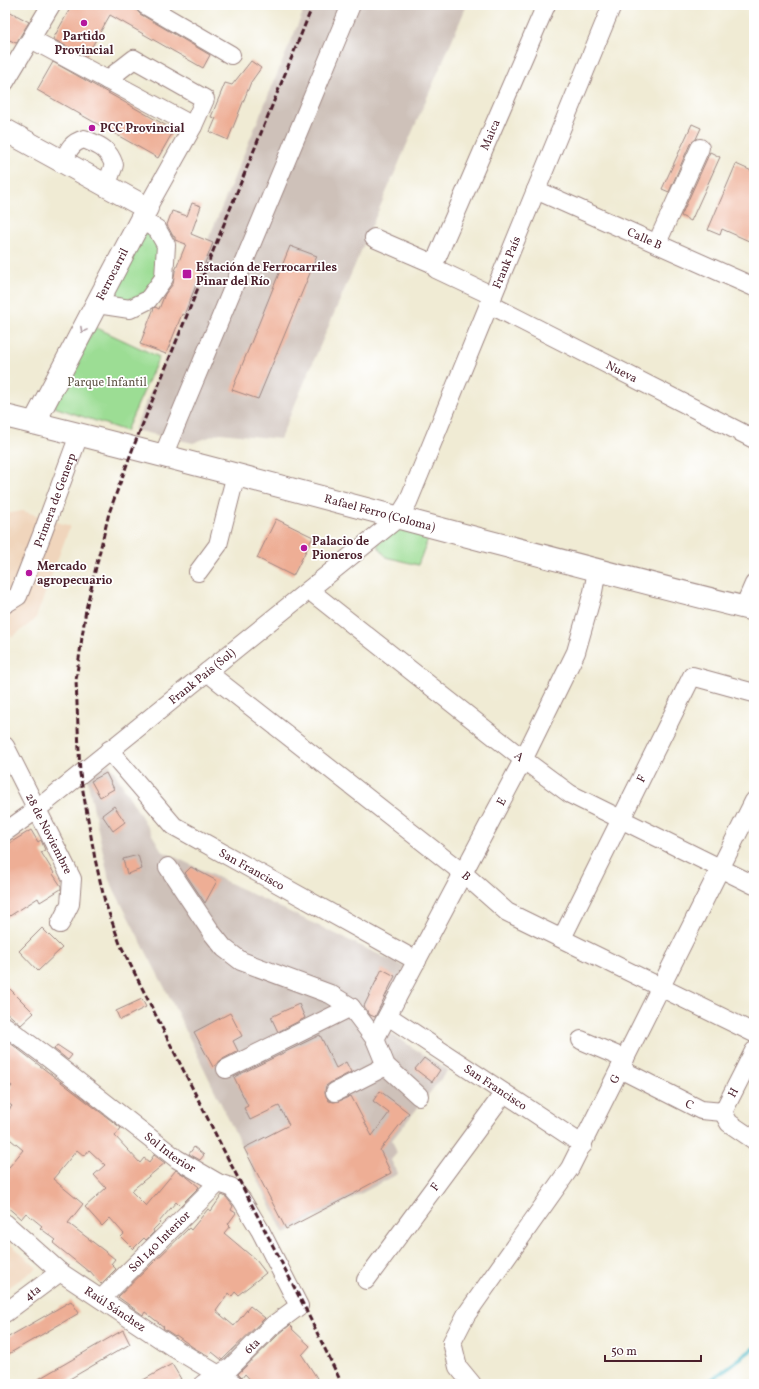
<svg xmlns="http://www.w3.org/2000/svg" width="759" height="1389" font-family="Vollkorn,serif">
  <rect width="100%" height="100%" fill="#fff"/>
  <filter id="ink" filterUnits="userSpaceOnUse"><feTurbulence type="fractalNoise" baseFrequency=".025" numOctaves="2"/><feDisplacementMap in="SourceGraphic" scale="8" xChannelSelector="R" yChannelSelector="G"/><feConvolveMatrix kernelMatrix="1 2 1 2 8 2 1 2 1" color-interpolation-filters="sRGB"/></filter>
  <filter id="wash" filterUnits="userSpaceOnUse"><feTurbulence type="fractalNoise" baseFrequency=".012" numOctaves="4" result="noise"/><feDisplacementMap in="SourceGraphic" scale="16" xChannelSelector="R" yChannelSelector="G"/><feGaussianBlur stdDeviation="0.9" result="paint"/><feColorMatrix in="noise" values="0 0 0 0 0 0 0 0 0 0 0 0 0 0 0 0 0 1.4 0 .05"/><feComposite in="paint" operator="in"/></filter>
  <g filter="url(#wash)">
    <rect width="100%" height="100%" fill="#f0ebd4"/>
    <!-- built -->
    <g fill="#f0d5bc">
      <polygon points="23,511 70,526 35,620 12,637 5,624 5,514"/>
      <polygon points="5,1239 37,1268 5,1290"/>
    </g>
    <!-- industrial -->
    <g fill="#cec1b9">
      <polygon points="306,5 467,5 280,439 220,433 193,443 134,430 184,315 212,243 208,240"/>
      <polygon points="109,763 162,851 405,967 376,1024 448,1070 392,1140 397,1153 391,1160 398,1174 284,1234 170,998 109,880 87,778"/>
    </g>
    <!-- green -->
    <g fill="#9cdd94" stroke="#737e60">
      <polygon points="143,227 156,235 160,247 158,273 144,294 125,301 107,298"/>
      <polygon points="95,327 159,357 126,431 54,407"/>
      <polygon points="402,528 429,536 418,565 386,557 377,545 393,531"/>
    </g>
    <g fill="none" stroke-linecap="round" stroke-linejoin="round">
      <!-- stream -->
      <polyline stroke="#49b7c4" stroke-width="4" points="706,1384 754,1348"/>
    </g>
    <g id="blocks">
      <!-- building -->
      <g fill="#eeae95">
        <polygon points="72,5 131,5 135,8 140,14 210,55 203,68 110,15 86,57 53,39"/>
        <polygon points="5,9 29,22 16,43 5,38"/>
        <polygon points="251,61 261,68 251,82 228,140 210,132 216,118 211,117 225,83 232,85"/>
        <polygon points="53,62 174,130 158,158 37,90"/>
        <polygon points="692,124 701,128 696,139 690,144 669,192 662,189"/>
        <polygon points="710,152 720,157 691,221 681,216"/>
        <polygon points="736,164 754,172 754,229 749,241 722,229 720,235 708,230"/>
        <polygon points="192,203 201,206 191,234 213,243 184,315 182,314 166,354 140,344 154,308 155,307 159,309 165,294 173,284 175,271 186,244 175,240 175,237 173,236 167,225 172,211 187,216"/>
        <polygon points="290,246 317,256 258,399 232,390"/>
        <polygon points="276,519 313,537 293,576 257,558"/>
        <polygon points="106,773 114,789 100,797 91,781"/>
        <polygon points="114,806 125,822 113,831 102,815"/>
        <polygon points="31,830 38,842 41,840 45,850 41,852 54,873 53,874 61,886 61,889 40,902 38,898 5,919 5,846"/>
        <polygon points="138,855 142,869 127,874 123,859"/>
        <polygon points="191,867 217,881 205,903 185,873"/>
        <polygon points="42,928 62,948 38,971 19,951"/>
        <polygon points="382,969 395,976 375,1017 370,1015 364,1006"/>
        <polygon points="5,984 34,1013 21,1025 5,1011"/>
        <polygon points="142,999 146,1007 120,1020 116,1011"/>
        <polygon points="299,1004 305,1018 278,1032 271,1017"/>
        <polygon points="230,1013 242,1036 233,1041 238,1051 221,1060 213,1067 194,1032"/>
        <polygon points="320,1035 336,1068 346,1062 351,1072 330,1083 326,1086 325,1092 326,1096 329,1101 334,1102 339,1101 351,1096 372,1136 389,1113 373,1101 380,1091 409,1113 380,1150 391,1173 361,1189 361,1190 286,1229 244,1148 289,1125 279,1106 250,1120 244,1108 248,1106 234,1077"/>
        <polygon points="5,1039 121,1128 115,1136 140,1163 144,1158 149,1162 154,1155 165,1163 131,1191 146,1206 176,1170 187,1177 199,1187 180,1206 176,1202 159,1222 160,1223 153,1230 154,1232 146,1240 144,1238 133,1249 121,1237 124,1234 110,1218 102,1226 85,1207 106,1188 94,1175 105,1165 89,1150 84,1156 77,1150 53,1179 83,1204 68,1223 115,1259 111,1264 116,1269 101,1284 90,1271 89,1272 53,1243 56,1240 40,1228 42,1226 26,1213 21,1219 5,1205 5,1172 23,1150 5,1135 5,1114 12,1106 5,1101 5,1094 12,1086 5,1081"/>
        <polygon points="57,1045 72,1055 68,1060 54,1049"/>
        <polygon points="424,1058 440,1070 432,1082 415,1069"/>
        <polygon points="194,1147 204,1155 200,1160 189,1154"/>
        <polygon points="222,1195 226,1197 233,1206 231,1210 236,1213 228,1224 230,1226 224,1233 256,1260 266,1273 238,1295 235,1292 232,1296 229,1293 216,1311 234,1326 250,1306 265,1318 222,1360 212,1352 209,1356 194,1348 176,1335 175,1336 163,1328 164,1327 145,1312 143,1315 118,1297 189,1228 191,1230 208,1209 211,1211"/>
        <polygon points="71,1301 79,1313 5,1356 5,1339"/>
        <polygon points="290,1325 293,1328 292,1329 310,1346 302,1355 317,1378 308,1384 254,1384 245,1374 242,1378 238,1374 279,1334"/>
        <polygon points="123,1330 130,1344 61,1384 30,1384"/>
        <polygon points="172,1364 181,1379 171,1384 136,1384"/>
      </g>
    </g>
  </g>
  <g filter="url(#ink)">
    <use href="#blocks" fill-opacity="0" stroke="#9d8580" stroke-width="1"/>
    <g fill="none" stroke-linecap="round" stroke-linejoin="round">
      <defs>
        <g id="minor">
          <polyline points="145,5 231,55"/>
          <polyline points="31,39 193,126"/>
          <polyline points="107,80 134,59 205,99 193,126 147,208"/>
          <polyline points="5,82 51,5"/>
          <path d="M63 162C69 149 71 143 84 139 100 146 108 148 114 165L106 186"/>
          <path id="s1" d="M536 190 754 287"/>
          <polyline points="374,238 434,264"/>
          <polyline points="657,243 700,148"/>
          <path id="s2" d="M434 264 546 5"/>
          <polyline points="434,264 436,269 493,296"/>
          <polyline points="97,304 130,309 148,300 164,278 166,245 157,229 140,220"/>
          <path id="s3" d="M489 304 754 439"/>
          <polyline points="163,456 351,5"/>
          <polyline points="198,572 218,545 236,474"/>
          <path id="s4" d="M309 590 528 763 570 794 754 885"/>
          <path id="s5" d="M5 604 18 596 43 532 79 435"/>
          <polyline points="744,607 754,584"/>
          <path id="s6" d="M207 672 464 874 507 912 754 1033"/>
          <path id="s7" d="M5 746 72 879 70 904 60 924"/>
          <path id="s8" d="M109 750 174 826 417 961"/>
          <path id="s9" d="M5 832 36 810 398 518 408 502 612 5"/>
          <polyline points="168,867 212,933 224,948 241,961 330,994 351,1007 375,1039 386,1066 419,1096"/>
          <path id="s10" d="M562 938 692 676 754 693"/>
          <path id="s11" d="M388 1016 583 1145"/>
          <path id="s12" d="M5 1026 47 1057 177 1159 218 1183 231 1187 242 1200 260 1230 299 1306 272 1326 231 1367 203 1384"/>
          <path id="s13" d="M375 1039 523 760 576 652 593 592 597 570"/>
          <polyline points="581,1040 625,1059"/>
          <polyline points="226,1069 351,1007"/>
          <path id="s14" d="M620 1069 701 1110 723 1112"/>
          <polyline points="335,1092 386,1066"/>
          <path id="s15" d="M723 1112 754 1051"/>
          <polyline points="723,1112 729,1123 754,1140"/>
          <path id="s16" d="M5 1223 60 1272 174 1348 234 1384"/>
          <path id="s17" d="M366 1280 504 1093"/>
          <path id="s18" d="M101 1299 218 1183"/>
          <path id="s19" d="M5 1313 60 1272"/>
          <path id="s20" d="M472 1384 458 1367 452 1342 466 1315 570 1168 754 801"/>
        </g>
        <g id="major">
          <polyline points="5,130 147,208 34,423"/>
          <path id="s21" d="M5 416C256 477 504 548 754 610"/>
        </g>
      </defs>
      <!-- minor casing -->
      <use href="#minor" stroke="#9d8580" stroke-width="20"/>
      <!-- major casing -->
      <use href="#major" stroke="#9d8580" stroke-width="24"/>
      <!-- minor -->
      <use href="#minor" stroke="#fff" stroke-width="18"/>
      <!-- major -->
      <use href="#major" stroke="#fff" stroke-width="22"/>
      <!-- rail -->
      <polyline stroke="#4a1f2b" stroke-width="3" stroke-dasharray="6 3" stroke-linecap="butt" points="313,5 133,448 109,513 86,609 76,680 80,774 95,859 105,902 120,944 222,1147 305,1308 342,1384"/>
    </g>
    <!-- one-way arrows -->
    <defs><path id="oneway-chevron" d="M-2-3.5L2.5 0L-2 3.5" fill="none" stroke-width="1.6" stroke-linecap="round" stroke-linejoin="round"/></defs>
    <use stroke="#ae9aa0" href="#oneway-chevron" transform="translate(83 330) rotate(118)"/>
  </g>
  <!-- markers -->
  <g fill="#b5179e" stroke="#fff" stroke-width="1.5">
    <circle cx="84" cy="23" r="4"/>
    <circle cx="92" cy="128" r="4"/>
    <rect x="182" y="269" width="10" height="10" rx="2"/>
    <circle cx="304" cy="548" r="4"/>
    <circle cx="29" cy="573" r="4"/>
  </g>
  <g text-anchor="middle" stroke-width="3.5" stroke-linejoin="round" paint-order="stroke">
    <!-- poi labels -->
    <g font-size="12" font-weight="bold" fill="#4a1f2b" stroke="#fff" text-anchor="start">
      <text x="84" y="40" text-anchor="middle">Partido<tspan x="84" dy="14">Provincial</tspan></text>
      <text x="100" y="132">PCC Provincial</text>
      <text x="196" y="271">Estación de Ferrocarriles<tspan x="196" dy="14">Pinar del Río</tspan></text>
      <text x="312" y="545">Palacio de<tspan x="312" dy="14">Pioneros</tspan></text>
      <text x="37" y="570">Mercado<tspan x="37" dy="14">agropecuario</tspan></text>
    </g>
    <!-- street labels -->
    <g font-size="12" fill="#4a1f2b" stroke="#fff">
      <text dy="4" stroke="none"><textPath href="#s2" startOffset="141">Maica</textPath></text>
      <text dy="4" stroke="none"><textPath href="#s1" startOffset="119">Calle B</textPath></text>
      <text dy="4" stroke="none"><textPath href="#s9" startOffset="781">Frank País</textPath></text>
      <text transform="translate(112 274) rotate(-63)" y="4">Ferrocarril</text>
      <text dy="4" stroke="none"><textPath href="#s3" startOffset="149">Nueva</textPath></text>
      <text dy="4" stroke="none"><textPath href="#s5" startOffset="118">Primera de Generp</textPath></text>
      <text dy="4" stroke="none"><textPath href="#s21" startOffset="387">Rafael Ferro (Coloma)</textPath></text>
      <text dy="4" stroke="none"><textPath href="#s9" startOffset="251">Frank País (Sol)</textPath></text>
      <text dy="4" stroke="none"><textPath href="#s4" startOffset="268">A</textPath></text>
      <text dy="4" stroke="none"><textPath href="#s10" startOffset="178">F</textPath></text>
      <text dy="4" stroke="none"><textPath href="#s13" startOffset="269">E</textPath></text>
      <text dy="4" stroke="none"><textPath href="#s7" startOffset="98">28 de Noviembre</textPath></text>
      <text dy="4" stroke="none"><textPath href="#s8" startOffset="189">San Francisco</textPath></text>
      <text dy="4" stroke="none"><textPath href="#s6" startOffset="330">B</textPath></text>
      <text dy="4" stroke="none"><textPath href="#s20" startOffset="358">G</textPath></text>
      <text dy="4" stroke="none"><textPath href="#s11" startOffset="129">San Francisco</textPath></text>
      <text dy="4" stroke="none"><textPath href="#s15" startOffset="22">H</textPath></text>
      <text dy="4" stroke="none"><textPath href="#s14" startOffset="78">C</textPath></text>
      <text dy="4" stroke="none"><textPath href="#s12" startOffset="208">Sol Interior</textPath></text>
      <text dy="4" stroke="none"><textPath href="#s17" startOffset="116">F</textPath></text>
      <text dy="4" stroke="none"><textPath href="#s18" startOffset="82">Sol 140 Interior</textPath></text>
      <text dy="4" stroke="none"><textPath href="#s19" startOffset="34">4ta</textPath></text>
      <text dy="4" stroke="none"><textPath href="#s16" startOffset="140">Raúl Sánchez</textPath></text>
      <text transform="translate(252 1346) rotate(-45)" y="4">6ta</text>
    </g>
    <!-- park labels -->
    <g font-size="12" fill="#63584a" stroke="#fff">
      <text x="107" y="386">Parque Infantil</text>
    </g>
  </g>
  <!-- margin -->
  <rect width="759" height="1389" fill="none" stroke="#fff" stroke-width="20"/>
  <!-- scale -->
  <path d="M605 1355v6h96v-6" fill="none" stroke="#4a1f2b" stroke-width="2"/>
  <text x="611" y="1355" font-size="12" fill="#4a1f2b" stroke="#ffffff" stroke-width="3" paint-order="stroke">50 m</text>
</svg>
